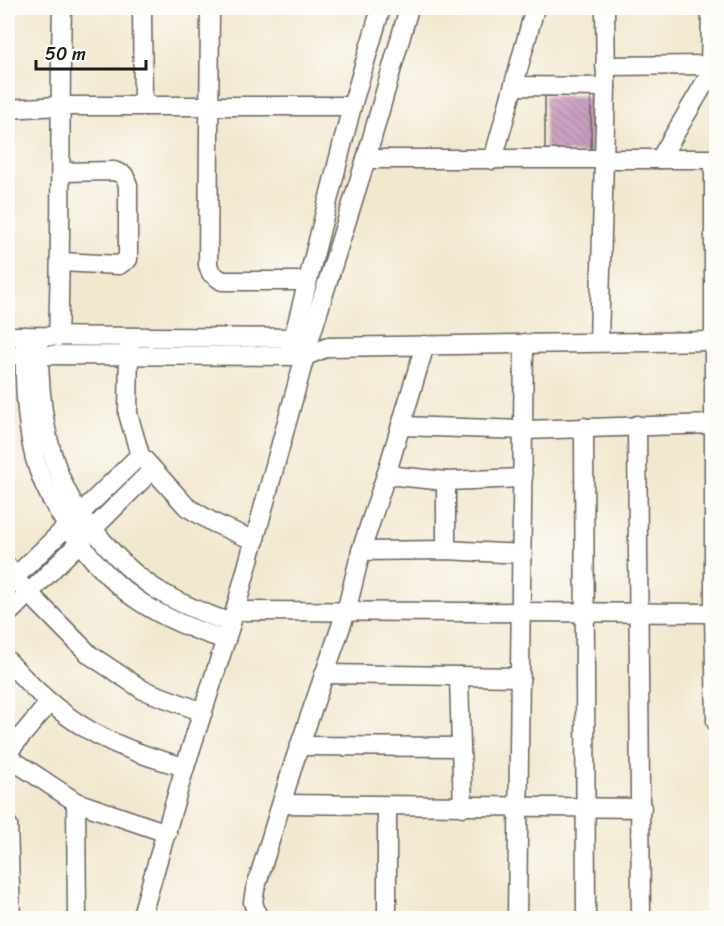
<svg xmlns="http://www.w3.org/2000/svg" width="724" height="926" font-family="Sriracha,sans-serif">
  <defs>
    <pattern id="building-back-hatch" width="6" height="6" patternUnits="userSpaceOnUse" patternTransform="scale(1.5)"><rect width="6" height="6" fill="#c99bbf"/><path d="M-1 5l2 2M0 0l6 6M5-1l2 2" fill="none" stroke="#a27e9a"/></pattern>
  </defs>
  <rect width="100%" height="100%" fill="#fdfcf7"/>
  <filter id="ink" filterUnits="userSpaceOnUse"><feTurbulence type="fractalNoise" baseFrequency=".0167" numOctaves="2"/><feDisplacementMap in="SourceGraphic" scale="12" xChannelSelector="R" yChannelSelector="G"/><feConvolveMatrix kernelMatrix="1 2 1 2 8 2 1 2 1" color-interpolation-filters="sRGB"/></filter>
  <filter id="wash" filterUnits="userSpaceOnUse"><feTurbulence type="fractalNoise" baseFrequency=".008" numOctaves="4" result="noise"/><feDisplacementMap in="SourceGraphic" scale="24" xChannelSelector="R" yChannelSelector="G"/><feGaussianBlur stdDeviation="1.35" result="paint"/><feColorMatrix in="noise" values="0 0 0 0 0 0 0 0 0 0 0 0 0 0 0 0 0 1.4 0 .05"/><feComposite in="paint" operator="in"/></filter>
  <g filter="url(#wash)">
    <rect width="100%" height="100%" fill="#f2e8d0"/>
    <g id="blocks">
      <!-- building -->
      <rect fill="url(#building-back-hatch)" x="545" y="96" width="46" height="57"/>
    </g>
  </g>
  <g filter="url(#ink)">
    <use href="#blocks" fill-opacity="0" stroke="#67635b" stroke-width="1.5"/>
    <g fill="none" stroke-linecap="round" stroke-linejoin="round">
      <defs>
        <g id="minor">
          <polyline points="142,8 143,106"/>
          <polyline points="210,8 208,265 211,273 222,281 307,281"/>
          <polyline points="605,66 710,65"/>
          <polyline points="515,86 606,87"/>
          <polyline points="8,109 59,106 352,106"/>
          <polyline points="366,159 716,159"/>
          <polyline points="660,159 710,74 711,8"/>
          <polyline points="714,159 714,613 716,722"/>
          <polyline points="493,160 535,8"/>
          <polyline points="61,262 119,265 128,259 128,185 124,175 114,171 62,172"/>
          <polyline points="8,336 306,338"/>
          <path d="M25 336C24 376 25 421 35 459 49 510 98 575 142 603 168 620 197 631 226 640"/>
          <path d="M39 337C38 398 45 460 79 513 83 520 91 527 97 534 137 584 171 602 231 623"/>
          <path d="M58 337C62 227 59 118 62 8"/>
          <polyline points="599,341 606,87 605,8"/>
          <polyline points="129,346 128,414 140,455 187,507 214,523 255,541"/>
          <polyline points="8,355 306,356 328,347 716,341"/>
          <polyline points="289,355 352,106 381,8"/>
          <polyline points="637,425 641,918"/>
          <polyline points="401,426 524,430 714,424"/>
          <polyline points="584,427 586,918"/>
          <polyline points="386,475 425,345"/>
          <polyline points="446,481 446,550"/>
          <polyline points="523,554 446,550 361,551 386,475 446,481 523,478"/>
          <polyline points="8,567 14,578 90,655 143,690 203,712"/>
          <polyline points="8,584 140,455"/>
          <polyline points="235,611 716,613"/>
          <polyline points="8,614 152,470"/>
          <path d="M8 661C61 721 107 747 185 767"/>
          <polyline points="324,674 459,676"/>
          <polyline points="300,746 461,747 463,807"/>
          <polyline points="461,747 459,676 521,677"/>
          <polyline points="8,752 49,703"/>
          <polyline points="8,757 76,802 167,833"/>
          <polyline points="76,802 77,918"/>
          <polyline points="282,804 642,808"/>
          <polyline points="387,806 387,918"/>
          <polyline points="8,825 11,918"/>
          <polyline points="141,918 185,767 235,611 310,338 366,159 409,8"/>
          <polyline points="258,918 253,902 255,890 294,762 346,612 361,551"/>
          <polyline points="517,918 524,343"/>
        </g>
      </defs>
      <!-- minor casing -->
      <use href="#minor" stroke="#67635b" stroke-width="21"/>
      <!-- minor -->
      <use href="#minor" stroke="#fff" stroke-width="18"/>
    </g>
  </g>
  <!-- margin -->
  <rect width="724" height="926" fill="none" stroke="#fdfcf7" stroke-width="30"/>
  <!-- scale -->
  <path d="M36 60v9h110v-9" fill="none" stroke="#1c1c1c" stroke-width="3"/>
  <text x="45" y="60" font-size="18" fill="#1c1c1c" stroke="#fdfcf7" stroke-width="4.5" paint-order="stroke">50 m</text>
</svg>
